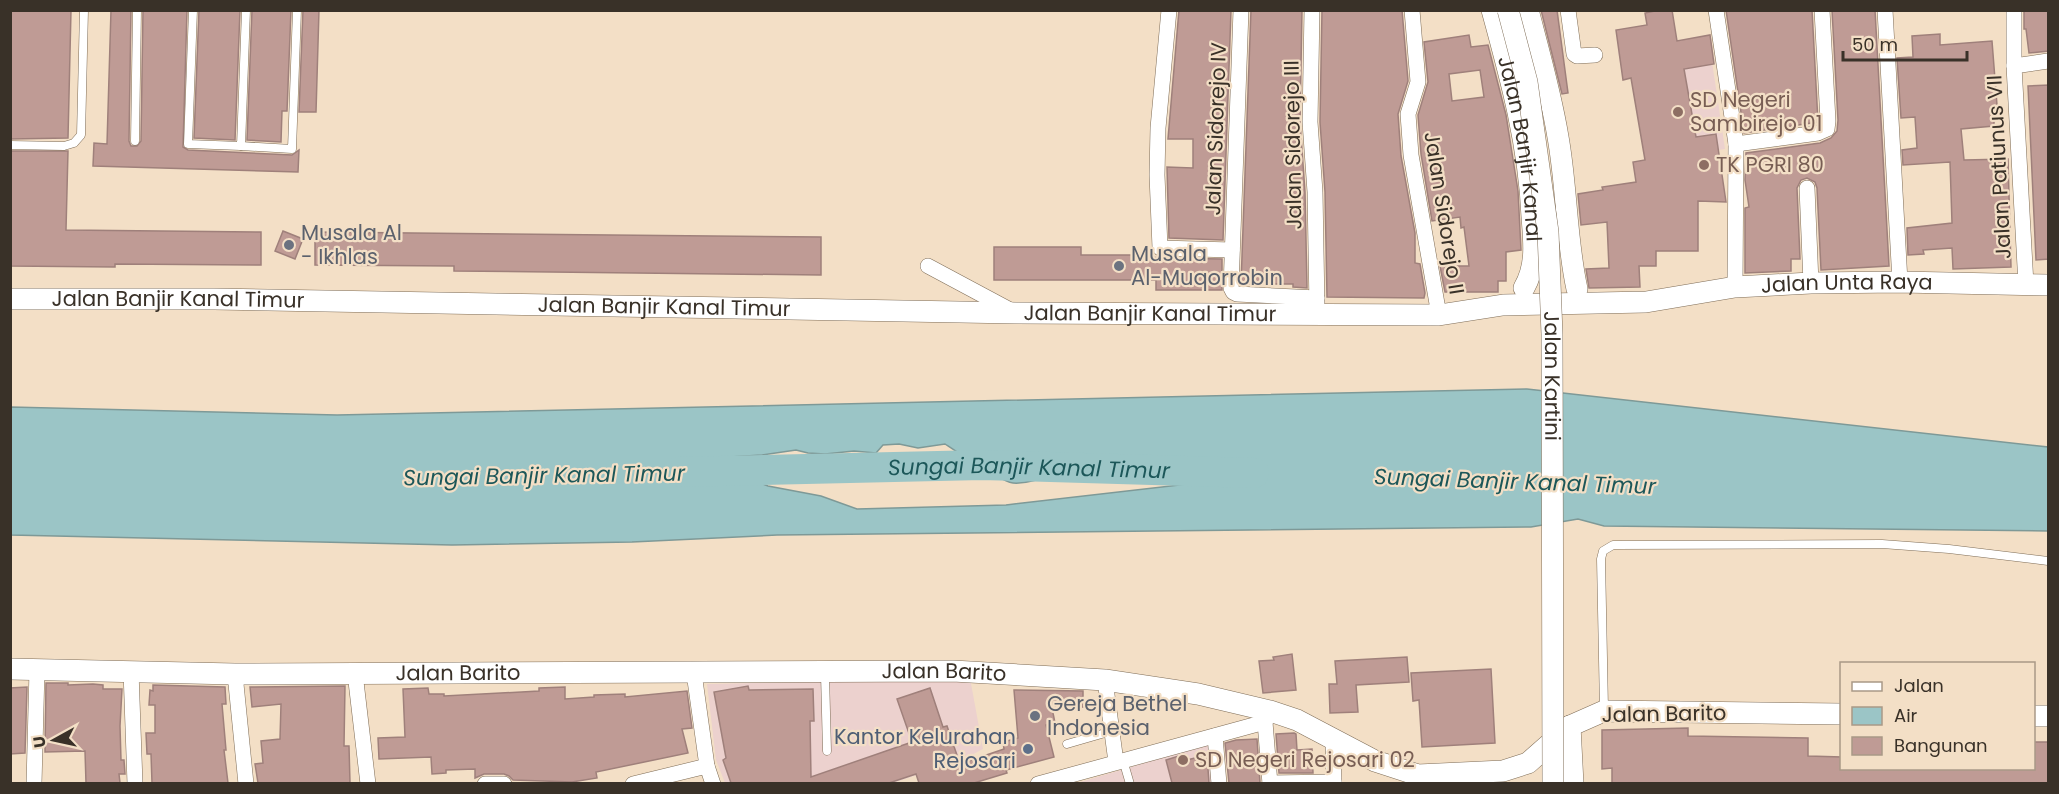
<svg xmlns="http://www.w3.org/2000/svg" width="2059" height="794" font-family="Poppins,sans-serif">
  <rect width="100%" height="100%" fill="#f3dfc6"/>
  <!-- education -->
  <g fill="#ecd1ce">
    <polygon points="1708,35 1725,149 1674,157 1672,144 1643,149 1631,79 1623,79 1618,51"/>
    <polygon points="970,678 983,749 962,760 893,783 725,783 716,760 707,684"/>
    <polygon points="1208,744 1215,784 1074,784"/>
  </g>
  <!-- water -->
  <path fill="#9bc5c6" stroke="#7e9997" stroke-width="1.5" fill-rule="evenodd" d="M1527 389 2048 447V531L1604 526 1578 519 1531 527 777 535 632 542 452 545 11 535V407L337 415ZM899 444 918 448 945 444C957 452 1001 482 1013 483 1038 485 1068 464 1093 463 1110 462 1120 472 1136 475 1159 479 1183 472 1204 466L1223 480 1006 505 857 509 821 496 768 486 733 473 708 469 686 471 691 463 718 461 730 457 762 455 796 450 808 453 825 454 854 451 876 453 883 445Z"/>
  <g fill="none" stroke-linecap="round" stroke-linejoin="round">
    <!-- river -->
    <path stroke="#9bc5c6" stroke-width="30" id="s1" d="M678 472 982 465 1254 473"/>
  </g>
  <!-- building -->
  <g fill="#bf9b95" stroke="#9f807b" stroke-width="1.5" fill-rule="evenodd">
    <polygon points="10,10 71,10 68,138 10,139"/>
    <polygon points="111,10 131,10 129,141 131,146 137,146 141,141 143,10 187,10 183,147 188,150 292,155 299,150 298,172 93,166 94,143 107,144"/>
    <polygon points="199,10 240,10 235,140 194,138"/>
    <polygon points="252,10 291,10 287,111 282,111 281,142 247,140"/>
    <polygon points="303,10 319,10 316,112 299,112"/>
    <polygon points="1179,10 1231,10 1223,240 1169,238 1167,167 1193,168 1193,139 1168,139"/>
    <polygon points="1251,10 1302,10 1300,122 1305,192 1307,288 1293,287 1293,284 1241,284"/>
    <polygon points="1322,10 1402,10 1408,81 1398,114 1401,156 1415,233 1415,263 1420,264 1425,293 1424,298 1327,297 1325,192 1320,122"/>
    <polygon points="1541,10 1557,10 1568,93 1562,94"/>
    <polygon points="1660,10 1672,10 1677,41 1710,35 1714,64 1684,69 1696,137 1716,134 1726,202 1698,201 1698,251 1656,251 1656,266 1639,266 1640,287 1589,288 1586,269 1609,268 1607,222 1581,225 1578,194 1603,190 1602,187 1636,182 1633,162 1645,160 1631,78 1623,80 1616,30 1647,25 1645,13"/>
    <polygon points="1726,10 1812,10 1818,122 1744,133"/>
    <polygon points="1832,10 1875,10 1889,266 1821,270 1817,188 1815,182 1807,178 1801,180 1797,188 1800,259 1791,259 1791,271 1745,273 1745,208 1749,207 1745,180 1746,153 1820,143 1831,138 1837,131 1838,120"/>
    <polygon points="2024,10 2049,10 2049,51 2029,53 2026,29 2024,29"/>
    <polygon points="1940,34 1940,45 1992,41 1998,118 1994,119 1994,126 1961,129 1964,160 2008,159 2011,267 1953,269 1952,248 1923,250 1924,254 1908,255 1907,228 1952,223 1950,162 1903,165 1902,150 1917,148 1915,117 1901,118 1897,58 1913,57 1912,36"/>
    <path d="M1469 35 1471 47 1488 45 1506 115 1518 191 1521 250 1506 252V281H1498V292H1445L1440 266H1469L1464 227 1461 228 1460 217 1432 221 1421 154 1418 115 1428 82 1424 42ZM1480 70 1484 97 1452 101 1449 74Z"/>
    <polygon points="2049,85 2049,259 2036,260 2028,86"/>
    <polygon points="10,151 68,151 66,230 261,232 261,265 115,264 115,267 10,266"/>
    <polygon points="283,231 303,239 295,259 275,251"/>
    <polygon points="315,232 821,237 821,275 454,271 454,266 315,265"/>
    <polygon points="994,247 1081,247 1081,255 1133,255 1160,258 1222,259 1222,290 1156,290 1156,280 994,280"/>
    <polygon points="1292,654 1296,690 1263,693 1259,661 1274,660 1273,657"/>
    <polygon points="1407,657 1409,682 1356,685 1358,712 1330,713 1329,684 1337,684 1335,661"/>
    <polygon points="1491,669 1495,743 1422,747 1419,700 1413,701 1411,673"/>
    <polygon points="46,683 68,683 68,685 93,684 103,685 103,689 122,689 120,726 121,760 124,760 125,774 119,774 120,783 86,783 85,751 45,752"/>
    <polygon points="153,685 225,687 226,704 222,704 226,750 224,750 228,783 152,783 151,754 147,754 146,733 155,733 155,705 149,705 150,690 153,691"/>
    <polygon points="345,686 344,746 349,746 350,783 258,783 255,764 263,763 261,741 280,739 281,704 252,707 250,687"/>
    <polygon points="748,686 749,690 813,689 814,721 810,721 811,777 912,742 897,699 930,688 943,727 947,726 960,764 1004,749 1003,742 1018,738 1014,690 1083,691 1083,707 1052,708 1055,723 1046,725 1054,757 1006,770 1007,773 974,783 919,783 916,774 889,783 731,783 723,760 726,758 714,692"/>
    <polygon points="27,687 25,753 10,754 10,688"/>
    <polygon points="565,687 565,699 594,697 594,695 625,694 625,697 687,691 692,728 682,729 688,753 596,772 597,778 572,782 513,780 509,776 504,774 484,774 475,778 475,769 446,770 446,773 432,774 431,757 379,759 378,738 405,737 403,689 428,688 429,694 444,694 444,696 539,691 539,688"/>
    <polygon points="1688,728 1688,736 1808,738 1808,756 1842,757 1842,768 2034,768 2034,742 2049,742 2049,783 1612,783 1612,768 1602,769 1602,730"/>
    <polygon points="1294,733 1296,734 1297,750 1312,749 1313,773 1279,773 1276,734"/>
    <polygon points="1257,739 1260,783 1229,783 1225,743 1236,740"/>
    <polygon points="1182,755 1183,761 1207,755 1209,783 1172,783 1166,760"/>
  </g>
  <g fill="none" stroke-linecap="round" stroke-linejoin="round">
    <defs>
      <g id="lane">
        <polyline points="193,10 188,144 241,146 246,10"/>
        <polyline points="135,141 137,10"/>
        <polyline points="10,145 64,146 74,143 81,135 84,10"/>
        <polyline points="241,146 292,149 297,10"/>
        <polyline points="825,674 827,751"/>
        <polyline points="1604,709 1601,559 1603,551 1613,545 1882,544 1949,549 2048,561"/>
        <polyline points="1067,744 1112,731"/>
        <polyline points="1123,760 1130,784"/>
      </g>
      <g id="street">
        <polyline points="1169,10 1158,128 1157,175 1160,248 1232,250"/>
        <polyline points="1241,10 1231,288 1233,292 1237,294 1317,298"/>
        <polyline points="1312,10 1310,122 1315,192 1317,307"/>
        <polyline points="1412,10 1418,82 1408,114 1411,155 1439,315"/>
        <polyline points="1568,10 1574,54 1577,56 1595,55"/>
        <polyline points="1716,10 1736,144 1735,287"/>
        <polyline points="1885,10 1900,282"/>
        <polyline points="2014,10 2014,66 2026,285"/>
        <polyline points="2014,66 2048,61"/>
        <polyline points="1736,144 1818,133 1827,129 1828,121 1822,10"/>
        <polyline points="1807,188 1811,283"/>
        <polyline points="928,266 1014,312"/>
        <polyline points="131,671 135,784"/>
        <polyline points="355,673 368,784"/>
        <polyline points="694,673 707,766 713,784"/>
        <polyline points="235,674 246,784"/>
        <polyline points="1105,680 1116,762"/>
        <polyline points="1265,722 1270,784"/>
        <polyline points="1215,736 1219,784"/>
        <polyline points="1333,739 1334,784"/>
        <polyline points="1270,783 1334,782"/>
        <polyline points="34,784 37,670"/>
        <polyline points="485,784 504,784"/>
        <polyline points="633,784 707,766"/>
        <polyline points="1038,784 1265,722 1270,711"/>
      </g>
      <g id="secondary">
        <path id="s2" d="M1492 10C1511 79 1529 145 1532 217 1534 243 1537 265 1524 288"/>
        <path d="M1528 10C1539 52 1551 94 1558 137 1567 187 1566 239 1577 289"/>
        <path id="s3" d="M10 299H214L1016 313 1439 315 1503 305 1646 302 1735 287 1811 283 1900 282 2048 285"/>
        <path id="s4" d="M10 669 235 674 953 671 1105 680 1198 694 1270 711 1297 720 1375 761 1418 775 1503 771 1528 763 1570 726 1604 711 1842 714"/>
        <polyline points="2034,716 2048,716"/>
        <polyline points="1570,726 1573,784"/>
      </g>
    </defs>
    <!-- lane casing -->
    <use href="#lane" stroke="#7f6d57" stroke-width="9"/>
    <!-- street casing -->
    <use href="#street" stroke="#7f6d57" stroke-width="16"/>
    <!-- secondary casing -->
    <use href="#secondary" stroke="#7f6d57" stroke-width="22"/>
    <!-- lane -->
    <use href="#lane" stroke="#fff" stroke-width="8"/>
    <!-- street -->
    <use href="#street" stroke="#fff" stroke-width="15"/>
    <!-- secondary -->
    <use href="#secondary" stroke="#fff" stroke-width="21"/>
    <defs>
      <g id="secondary-bridge">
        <path id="s5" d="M1508 10 1527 82 1548 232 1552 334 1553 784"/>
      </g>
    </defs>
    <!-- secondary-bridge casing -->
    <use href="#secondary-bridge" stroke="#7f6d57" stroke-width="22" stroke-linecap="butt"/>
    <!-- secondary-bridge -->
    <use href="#secondary-bridge" stroke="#fff" stroke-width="21"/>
  </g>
  <!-- markers -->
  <g fill="#8d6e63" stroke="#f3dfc6" stroke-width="2">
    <circle cx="1678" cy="112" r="6"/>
    <circle cx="1704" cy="165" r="6"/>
    <circle cx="1183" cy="760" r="6"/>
  </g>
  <g fill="#6b7280" stroke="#f3dfc6" stroke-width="2">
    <circle cx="289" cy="245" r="6"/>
    <circle cx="1119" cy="266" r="6"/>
    <circle cx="1035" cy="716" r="6"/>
  </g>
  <circle fill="#5c6f8a" stroke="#f3dfc6" stroke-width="2" cx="1028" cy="749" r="6"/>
  <g text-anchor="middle" stroke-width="4.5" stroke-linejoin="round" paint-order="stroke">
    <!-- education labels -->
    <g font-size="21" fill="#785e54" stroke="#f3dfc6" text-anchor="start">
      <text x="1690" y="107">SD Negeri<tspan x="1690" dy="24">Sambirejo 01</tspan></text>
      <text x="1716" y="172">TK PGRI 80</text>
      <text x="1195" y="767">SD Negeri Rejosari 02</text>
    </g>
    <!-- street labels -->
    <g font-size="21" fill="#393128" stroke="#f3dfc6">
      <text transform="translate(1216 129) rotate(-88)" y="7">Jalan Sidorejo IV</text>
      <text transform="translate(1293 145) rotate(-91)" y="7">Jalan Sidorejo III</text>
      <text dy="7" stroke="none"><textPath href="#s2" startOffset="142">Jalan Banjir Kanal</textPath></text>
      <text transform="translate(1999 167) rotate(-93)" y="7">Jalan Patiunus VII</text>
      <text transform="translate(1444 213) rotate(81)" y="7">Jalan Sidorejo II</text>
      <text dy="7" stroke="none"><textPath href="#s3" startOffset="1839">Jalan Unta Raya</textPath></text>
      <text dy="7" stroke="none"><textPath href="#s3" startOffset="168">Jalan Banjir Kanal Timur</textPath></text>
      <text dy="7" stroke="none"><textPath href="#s3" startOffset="654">Jalan Banjir Kanal Timur</textPath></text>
      <text dy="7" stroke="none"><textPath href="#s3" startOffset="1140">Jalan Banjir Kanal Timur</textPath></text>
      <text dy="7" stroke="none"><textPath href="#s5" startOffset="370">Jalan Kartini</textPath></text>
      <text dy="7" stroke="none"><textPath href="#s4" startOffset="448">Jalan Barito</textPath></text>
      <text dy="7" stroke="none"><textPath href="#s4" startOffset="934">Jalan Barito</textPath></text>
      <text transform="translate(1664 714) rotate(-1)" y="7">Jalan Barito</text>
    </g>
    <!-- worship labels -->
    <g font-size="21" fill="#5b616d" stroke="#f3dfc6" text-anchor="start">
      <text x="301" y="240">Musala Al<tspan x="301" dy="24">- Ikhlas</tspan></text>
      <text x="1131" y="261">Musala<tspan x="1131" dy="24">Al-Muqorrobin</tspan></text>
      <text x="1047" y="711">Gereja Bethel<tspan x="1047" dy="24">Indonesia</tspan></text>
    </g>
    <!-- service labels -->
    <g font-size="21" fill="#4e5e75" stroke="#f3dfc6" text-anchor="end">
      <text x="1016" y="744">Kantor Kelurahan<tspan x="1016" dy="24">Rejosari</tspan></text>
    </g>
    <!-- water labels -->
    <g font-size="22" font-style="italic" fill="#1c5759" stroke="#f3dfc6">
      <text dy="8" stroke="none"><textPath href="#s1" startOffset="351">Sungai Banjir Kanal Timur</textPath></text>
      <text transform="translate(544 475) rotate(-1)" y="8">Sungai Banjir Kanal Timur</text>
      <text transform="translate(1515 481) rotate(2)" y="8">Sungai Banjir Kanal Timur</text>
    </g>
  </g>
  <!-- border -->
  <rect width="2059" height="794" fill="none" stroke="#393128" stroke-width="24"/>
  <!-- legend -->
  <rect x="1840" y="662" width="195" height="108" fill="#f3dfc6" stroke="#a99987" stroke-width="1.5"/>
  <rect x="1852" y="682" width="30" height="9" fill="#ffffff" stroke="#a99987" stroke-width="1.5"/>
  <text x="1894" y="692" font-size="18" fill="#393128">Jalan</text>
  <rect x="1852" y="707" width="30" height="18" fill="#9bc5c6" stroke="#a99987" stroke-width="1.5"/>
  <text x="1894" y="722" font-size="18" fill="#393128">Air</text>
  <rect x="1852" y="737" width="30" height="18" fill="#bf9b95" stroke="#a99987" stroke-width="1.5"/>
  <text x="1894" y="752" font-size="18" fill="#393128">Bangunan</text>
  <!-- north arrow -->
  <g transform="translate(54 740) rotate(262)" stroke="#f3dfc6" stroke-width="4.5" paint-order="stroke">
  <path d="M0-4.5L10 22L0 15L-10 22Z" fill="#393128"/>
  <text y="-9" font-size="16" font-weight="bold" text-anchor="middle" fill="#393128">U</text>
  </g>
  <!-- scale -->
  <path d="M1843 51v9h124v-9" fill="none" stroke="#393128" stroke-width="3"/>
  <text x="1852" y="51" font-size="18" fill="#393128" stroke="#f3dfc6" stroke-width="4.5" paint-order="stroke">50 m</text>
</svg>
